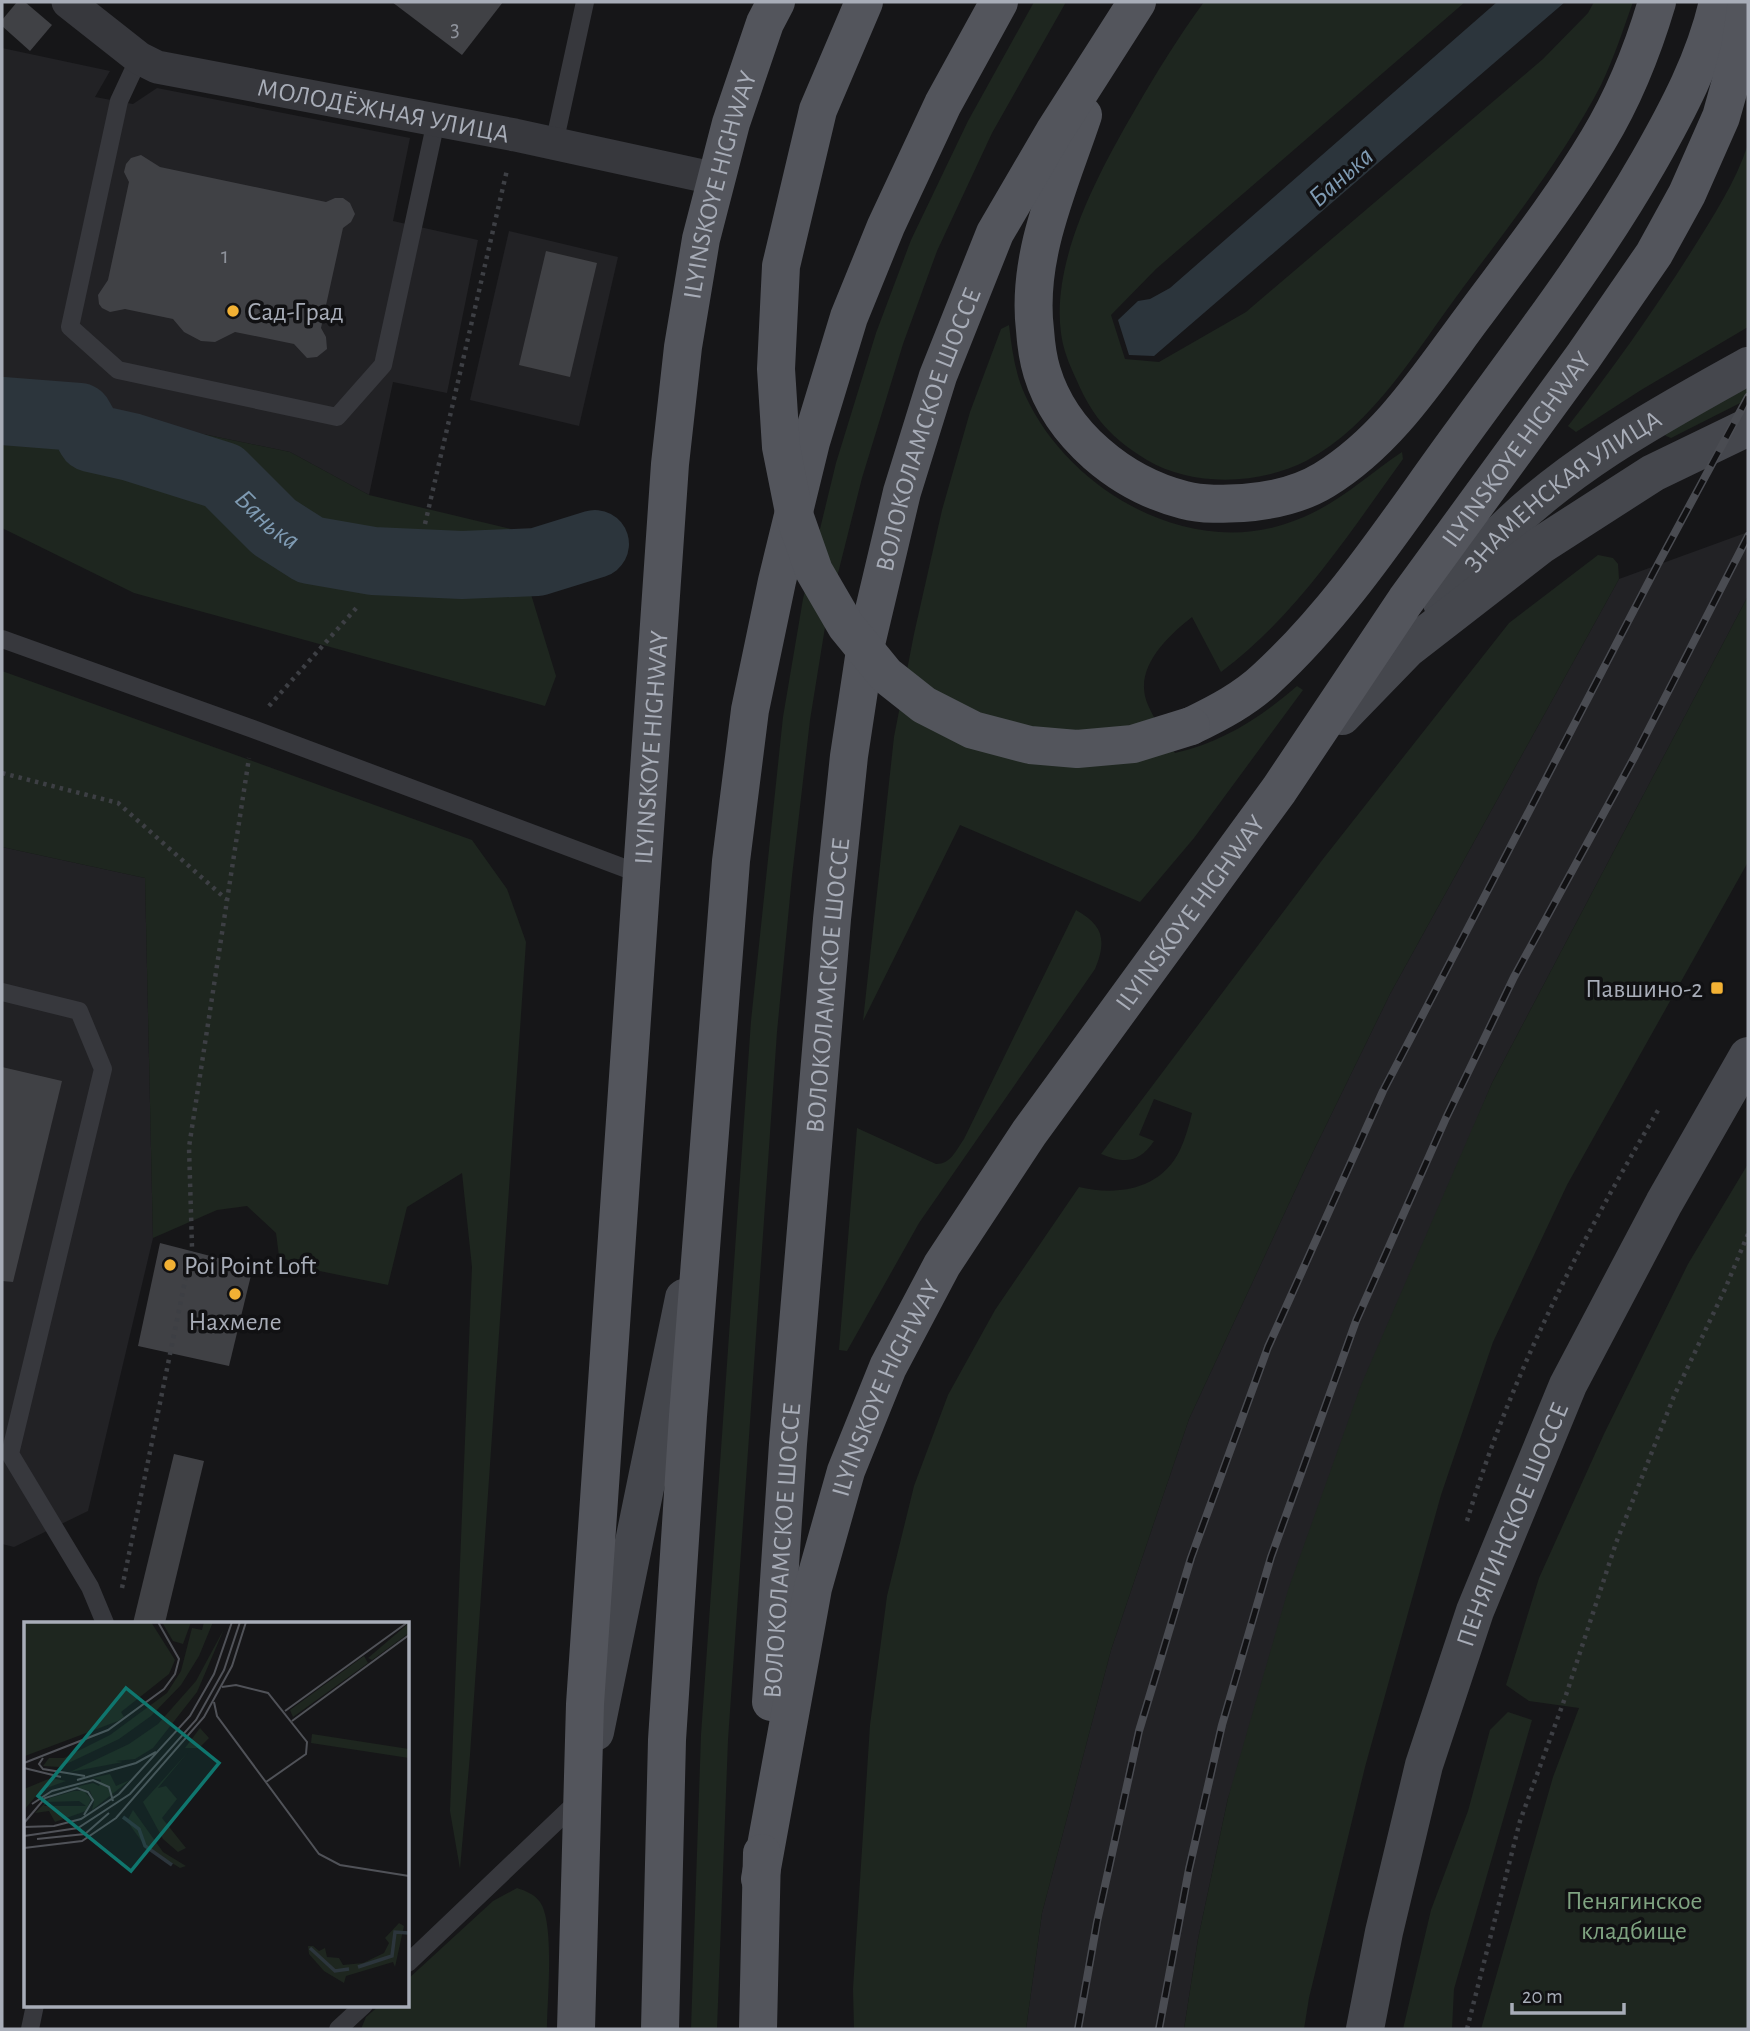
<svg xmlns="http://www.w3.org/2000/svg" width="1750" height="2031" font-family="'Alegreya Sans',sans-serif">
  <rect width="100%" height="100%" fill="#161618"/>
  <!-- built -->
  <g fill="#222225">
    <polygon points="2,48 110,71 95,97 133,104 157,88 410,138 393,221 478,240 447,393 393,382 369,495 290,452 81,409 2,399"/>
    <polygon points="509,231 618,257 579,426 470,400"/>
    <polygon points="1748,532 1748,596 1492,1083 1451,1182 1228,1798 1198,1939 1184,2029 1026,2029 1042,1913 1111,1650 1189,1419 1312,1154 1390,994 1619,579"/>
    <polygon points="2,847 145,878 153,1238 88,1511 14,1547 2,1544"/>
  </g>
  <!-- green -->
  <g fill="#1e261f">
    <polygon points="1034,2 1066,2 992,133 937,251 903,344 862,478 826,621 810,720 792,876 777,1032 728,1740 717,2029 691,2029 701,1735 751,1021 783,717 803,599 836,463 876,333 911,240 968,121"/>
    <path d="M1204 2H1465L1156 269 1111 315 1125 359 1159 362 1246 312 1543 59 1588 13 1594 2H1633C1623 30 1614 58 1601 85 1564 156 1510 225 1462 289 1417 349 1374 425 1306 461 1259 485 1192 487 1147 460 1112 439 1093 418 1077 381 1070 366 1063 350 1061 333 1051 259 1100 170 1136 108 1157 72 1179 36 1204 2Z"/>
    <path d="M1748 144V327L1641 390 1576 432 1568 426C1612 370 1653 312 1691 252 1712 218 1736 182 1748 144Z"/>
    <path d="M1009 325C1012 350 1015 374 1026 397 1069 489 1185 557 1285 524 1333 509 1362 479 1402 452L1403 459C1348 535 1297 615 1221 672L1192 617C1167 637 1132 669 1148 705 1155 721 1166 737 1175 753 1223 742 1260 718 1297 686L1303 690 1194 838 1140 902 960 825 863 1021 894 737 914 634 942 510 970 412 1001 329Z"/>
    <polygon points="1748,382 1748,399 1671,438 1666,436 1662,431"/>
    <polygon points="2,399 81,409 290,452 369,495 511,529 556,676 545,706 134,593 2,528"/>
    <path d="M1598 555 1613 558 1618 564 1619 579 1390 994 1312 1154 1189 1419 1111 1650 1042 1913 1026 2029H854L853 1989 870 1725 887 1596 914 1486 948 1395 995 1310 1079 1187C1117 1196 1161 1190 1180 1150 1185 1139 1189 1126 1192 1113L1154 1099 1139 1135 1154 1141C1139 1163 1125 1164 1101 1154L1323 859 1509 623Z"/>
    <polygon points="1748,596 1748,862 1567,1185 1493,1342 1441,1495 1365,1767 1309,1998 1304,2029 1184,2029 1198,1939 1228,1798 1288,1590 1361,1385 1492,1083"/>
    <polygon points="2,671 472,840 507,889 526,942 470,1755 460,1869 450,1811 472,1267 462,1173 407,1207 388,1285 305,1268 279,1256 276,1233 247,1206 217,1210 153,1238 145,878 2,847"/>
    <path d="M1076 910C1103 925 1107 940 1095 969L919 1223 847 1351 839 1350 857 1128 936 1164C951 1164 956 1150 964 1139Z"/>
    <polygon points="1748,1164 1748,2029 1481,2029 1553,1777 1579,1708 1529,1701 1506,1685 1539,1578 1604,1434 1688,1264"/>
    <polygon points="1508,1712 1532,1720 1454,1989 1452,2029 1403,2029 1431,1910 1468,1811 1490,1730"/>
    <path d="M517 1888C526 1891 534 1894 540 1902 555 1924 547 2000 547 2029H361L366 2017 380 2005H408V1979L493 1901Z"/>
  </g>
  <!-- water -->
  <polygon fill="#2c353c" points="1497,2 1565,2 1154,356 1129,355 1118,320 1138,301 1150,299 1170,288"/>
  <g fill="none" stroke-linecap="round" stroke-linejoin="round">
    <!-- river -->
    <path stroke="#2c353c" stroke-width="68" id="s1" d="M2 411 79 417 91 438 131 447 223 476 274 527 310 550 373 561 462 565 537 562 595 544"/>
  </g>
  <!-- building -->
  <g fill="#404145">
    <polygon points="17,2 25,2 52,25 30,51 2,26 2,20"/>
    <polygon points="392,2 503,2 462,55"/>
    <polygon points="141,155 160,167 326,202 335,198 343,198 350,203 355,214 351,222 343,228 321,328 326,337 327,349 317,357 307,358 294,344 235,332 215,342 201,341 184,332 173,319 125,309 110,312 102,308 99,304 98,295 108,280 129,182 124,172 126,164 131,158"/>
    <polygon points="546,251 597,263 570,377 519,365"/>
    <polygon points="2,1067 62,1081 13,1282 2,1281"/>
    <polygon points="160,1243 253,1267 229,1366 138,1346"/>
    <polygon points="174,1454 204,1461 165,1623 133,1623"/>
  </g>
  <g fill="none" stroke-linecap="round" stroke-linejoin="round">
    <!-- path -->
    <g stroke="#3d3f44" stroke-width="4.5" stroke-dasharray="3.5 5" stroke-linecap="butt">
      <polyline points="425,524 507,170"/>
      <polyline points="269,706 359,605"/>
      <polyline points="2,773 118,803 226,899"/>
      <path d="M1467 1521C1511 1374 1582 1238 1660 1107"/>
      <polyline points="122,1588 192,1247 189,1147 249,758"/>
      <polyline points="1467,2029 1520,1821 1565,1698 1616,1543 1674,1396 1725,1289 1748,1234"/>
    </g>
    <!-- lane -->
    <g stroke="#37383d" stroke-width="18">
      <polyline points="139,58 119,101 70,327 118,370 337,417 383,365 436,121"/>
      <polyline points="554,144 585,2"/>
      <polyline points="2,639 253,729 643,875"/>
      <polyline points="2,992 79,1011 103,1069 10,1454 90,1587 105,1623"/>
      <polyline points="408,1963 579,1800"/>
      <polyline points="30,2029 35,2005"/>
      <polyline points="338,2029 364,2005"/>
    </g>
    <!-- street -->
    <path stroke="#37383d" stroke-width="33" id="s2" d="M68 2 139 58 157 67 515 135 717 179"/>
    <!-- secondary -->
    <g stroke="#45474d" stroke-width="38">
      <path id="s3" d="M1442 603C1459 582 1475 560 1493 541 1565 466 1658 416 1748 366"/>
      <polyline points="1342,716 1407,649 1541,545 1653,473 1748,427"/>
      <polyline points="595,1732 684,1298"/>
      <path id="s4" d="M1365 2029 1384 1932 1424 1765 1475 1611 1568 1385 1664 1203 1748 1056"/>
    </g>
    <!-- primary -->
    <g stroke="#53555c" stroke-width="38">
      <path d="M1083 115C1060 184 1026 256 1035 330 1036 344 1038 359 1042 372 1061 435 1121 484 1184 500 1203 505 1224 504 1243 503 1270 501 1301 494 1324 480 1388 441 1429 376 1473 317 1516 259 1561 202 1598 140 1624 97 1643 49 1657 2"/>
      <path d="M1191 726C1218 713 1245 699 1267 678 1342 609 1398 521 1458 439 1524 348 1593 259 1649 161 1678 110 1705 59 1718 2"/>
      <path id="s5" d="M771 1702 788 1444 832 919 849 756 866 644 902 492 938 376 995 233 1054 132 1137 2"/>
      <path id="s6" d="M760 1879 813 1588 846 1471 888 1367 942 1265 1029 1133 1279 790 1406 600 1583 357 1654 254 1687 194 1721 117 1740 49 1747 2"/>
      <path id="s7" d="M576 2029 585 1704 670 464 683 347 701 239 731 123 765 23 776 2"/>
      <polyline points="660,2029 667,1740 688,1416 731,861 750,710 777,581 811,442 849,317 886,226 943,104 999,2"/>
      <polyline points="758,2029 762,1853"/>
    </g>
    <defs>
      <g id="rail">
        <polyline points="1078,2029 1097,1922 1139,1731 1191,1558 1268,1347 1383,1091 1658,564 1748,397"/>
        <polyline points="1159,2029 1189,1869 1222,1725 1271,1557 1356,1321 1446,1118 1514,977 1635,756 1748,536"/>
      </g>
    </defs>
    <!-- rail casing -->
    <use href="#rail" stroke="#4a4c52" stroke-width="8"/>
    <!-- rail -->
    <use href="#rail" stroke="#111113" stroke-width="5" stroke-dasharray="16" stroke-linecap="butt"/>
    <!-- primary-bridge -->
    <polyline stroke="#53555c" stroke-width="38" points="864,2 818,110 781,266 776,369 781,447 795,517 814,571 846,626 886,675 924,705 973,730 1030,745 1077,749 1133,744 1191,726"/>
  </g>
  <!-- markers -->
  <g fill="#f2b134" stroke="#111113" stroke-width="2.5">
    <circle cx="233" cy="311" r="7"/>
    <rect x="1710" y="981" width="14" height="14" rx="3.5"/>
    <circle cx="170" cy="1265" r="7"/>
    <circle cx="235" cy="1294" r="7"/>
  </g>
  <g text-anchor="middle" stroke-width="7" stroke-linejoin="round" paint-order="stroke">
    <!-- number labels -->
    <g font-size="23" fill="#8e929b">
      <text x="455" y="36">3</text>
      <text x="225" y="263">1</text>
    </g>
    <!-- street labels -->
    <g font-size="26" fill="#a8adb8" stroke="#111113">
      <text dy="9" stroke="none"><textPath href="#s2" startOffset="341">МОЛОДЁЖНАЯ УЛИЦА</textPath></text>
      <text dy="9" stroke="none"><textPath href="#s7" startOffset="1852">ILYINSKOYE HIGHWAY</textPath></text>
      <text dy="9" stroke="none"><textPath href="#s5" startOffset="1286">ВОЛОКОЛАМСКОЕ ШОССЕ</textPath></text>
      <text dy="9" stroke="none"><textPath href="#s6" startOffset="1643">ILYINSKOYE HIGHWAY</textPath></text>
      <text dy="9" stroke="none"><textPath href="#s3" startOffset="166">ЗНАМЕНСКАЯ УЛИЦА</textPath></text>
      <text dy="9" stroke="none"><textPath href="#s7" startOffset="1284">ILYINSKOYE HIGHWAY</textPath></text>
      <text dy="9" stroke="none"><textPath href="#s6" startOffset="1076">ILYINSKOYE HIGHWAY</textPath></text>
      <text dy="9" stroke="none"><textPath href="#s5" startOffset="719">ВОЛОКОЛАМСКОЕ ШОССЕ</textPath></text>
      <text dy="9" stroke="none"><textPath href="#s6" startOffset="509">ILYINSKOYE HIGHWAY</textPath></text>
      <text dy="9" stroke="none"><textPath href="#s4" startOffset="527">ПЕНЯГИНСКОЕ ШОССЕ</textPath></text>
      <text dy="9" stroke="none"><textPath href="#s5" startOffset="152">ВОЛОКОЛАМСКОЕ ШОССЕ</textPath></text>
    </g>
    <!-- poi labels -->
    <g font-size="26" fill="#a8adb8" stroke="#111113" text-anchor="start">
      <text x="247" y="320">Сад-Град</text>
      <text x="1703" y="997" text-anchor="end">Павшино-2</text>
      <text x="184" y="1274">Poi Point Loft</text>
      <text x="235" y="1330" text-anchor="middle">Нахмеле</text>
    </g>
    <!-- park labels -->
    <g font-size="26" fill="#7fa381" stroke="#111113">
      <text x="1634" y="1909">Пенягинское<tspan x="1634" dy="30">кладбище</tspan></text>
    </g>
    <!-- water labels -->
    <g font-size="28" font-style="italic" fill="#7f9bb3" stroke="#111113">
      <text transform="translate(1340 176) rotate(-41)" y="10">Банька</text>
      <text dy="10" stroke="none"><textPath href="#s1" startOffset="301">Банька</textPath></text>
    </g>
  </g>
  <!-- overview -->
  <g transform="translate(24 1622)">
    <rect width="385" height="385" fill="#161618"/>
    <path d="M0 0H127L151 38 145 52 97 90 100 95 94 99 1 134ZM138 0H167L159 22 149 19ZM180 0H189L175 34 157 63 127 94 95 117 36 145 19 144 25 136H40L86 113 143 71 157 49 168 6 178 8ZM385 1V11L348 38 344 36ZM200 7 173 70 129 126 111 137 92 139 99 140 46 150 105 122 134 102 172 59ZM340 34 344 41 269 95 266 88ZM176 106 185 116 175 126H161ZM288 112 385 127V136L287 121ZM164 130 134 166 142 164 153 177 138 196 162 226 154 230 139 217 119 180ZM86 152 92 164 106 158 68 188 70 179 66 169 52 165 69 161 75 164 77 158 68 156ZM27 156 42 159 17 168 0 188V167ZM50 169H60L67 177 62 189 31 200 25 189 11 191 26 176ZM55 179 62 184H20L23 180ZM109 188 139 230 162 244 156 246 121 224 103 199ZM375 301 380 304 371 345 369 340 322 354 320 361 300 349 285 332 284 324H289L295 329 301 326 303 335 315 336 319 343 339 341 360 331 365 321 361 316Z" fill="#1e261f" fill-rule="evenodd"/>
    <path fill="none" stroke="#2c353c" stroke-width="3.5" d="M99 195 115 207 121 224 148 243M286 326 311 349 325 347M334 345 368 334 371 310 385 311"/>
    <path fill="none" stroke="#505258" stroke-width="2" d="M198 65 212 63 244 71 283 120 282 132 242 160M190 80 193 94 295 232 316 243 385 254M261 89 384 0M268 99 385 13M19 136 15 142 19 147 61 154M0 141 84 108 140 67 151 52 155 37 134 0M0 146 37 155M53 158 112 141 132 130M8 182 28 169 69 158 85 165 89 179M0 201 21 176 53 166 64 170 69 178 60 193M0 205 30 204 57 197 95 172 166 94 190 52 208 0M0 214 54 206 106 172 172 98 200 48 216 0M13 217 61 212 85 191M0 226 58 219 92 196 180 95 208 44 222 0"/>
    <path fill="#0f766e" fill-opacity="0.15" stroke="#0f766e" stroke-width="3.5" d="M102 66 195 141 107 249 14 174Z"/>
    <rect width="385" height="385" fill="none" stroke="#a8adb8" stroke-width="3.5"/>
  </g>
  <!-- border -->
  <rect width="1750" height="2031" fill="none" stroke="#a8adb8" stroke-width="7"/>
  <!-- scale -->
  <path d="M1512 2003v10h112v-10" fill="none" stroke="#a8adb8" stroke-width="3.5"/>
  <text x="1522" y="2003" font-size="21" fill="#a8adb8" stroke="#111113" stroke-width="5" paint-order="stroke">20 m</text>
</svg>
